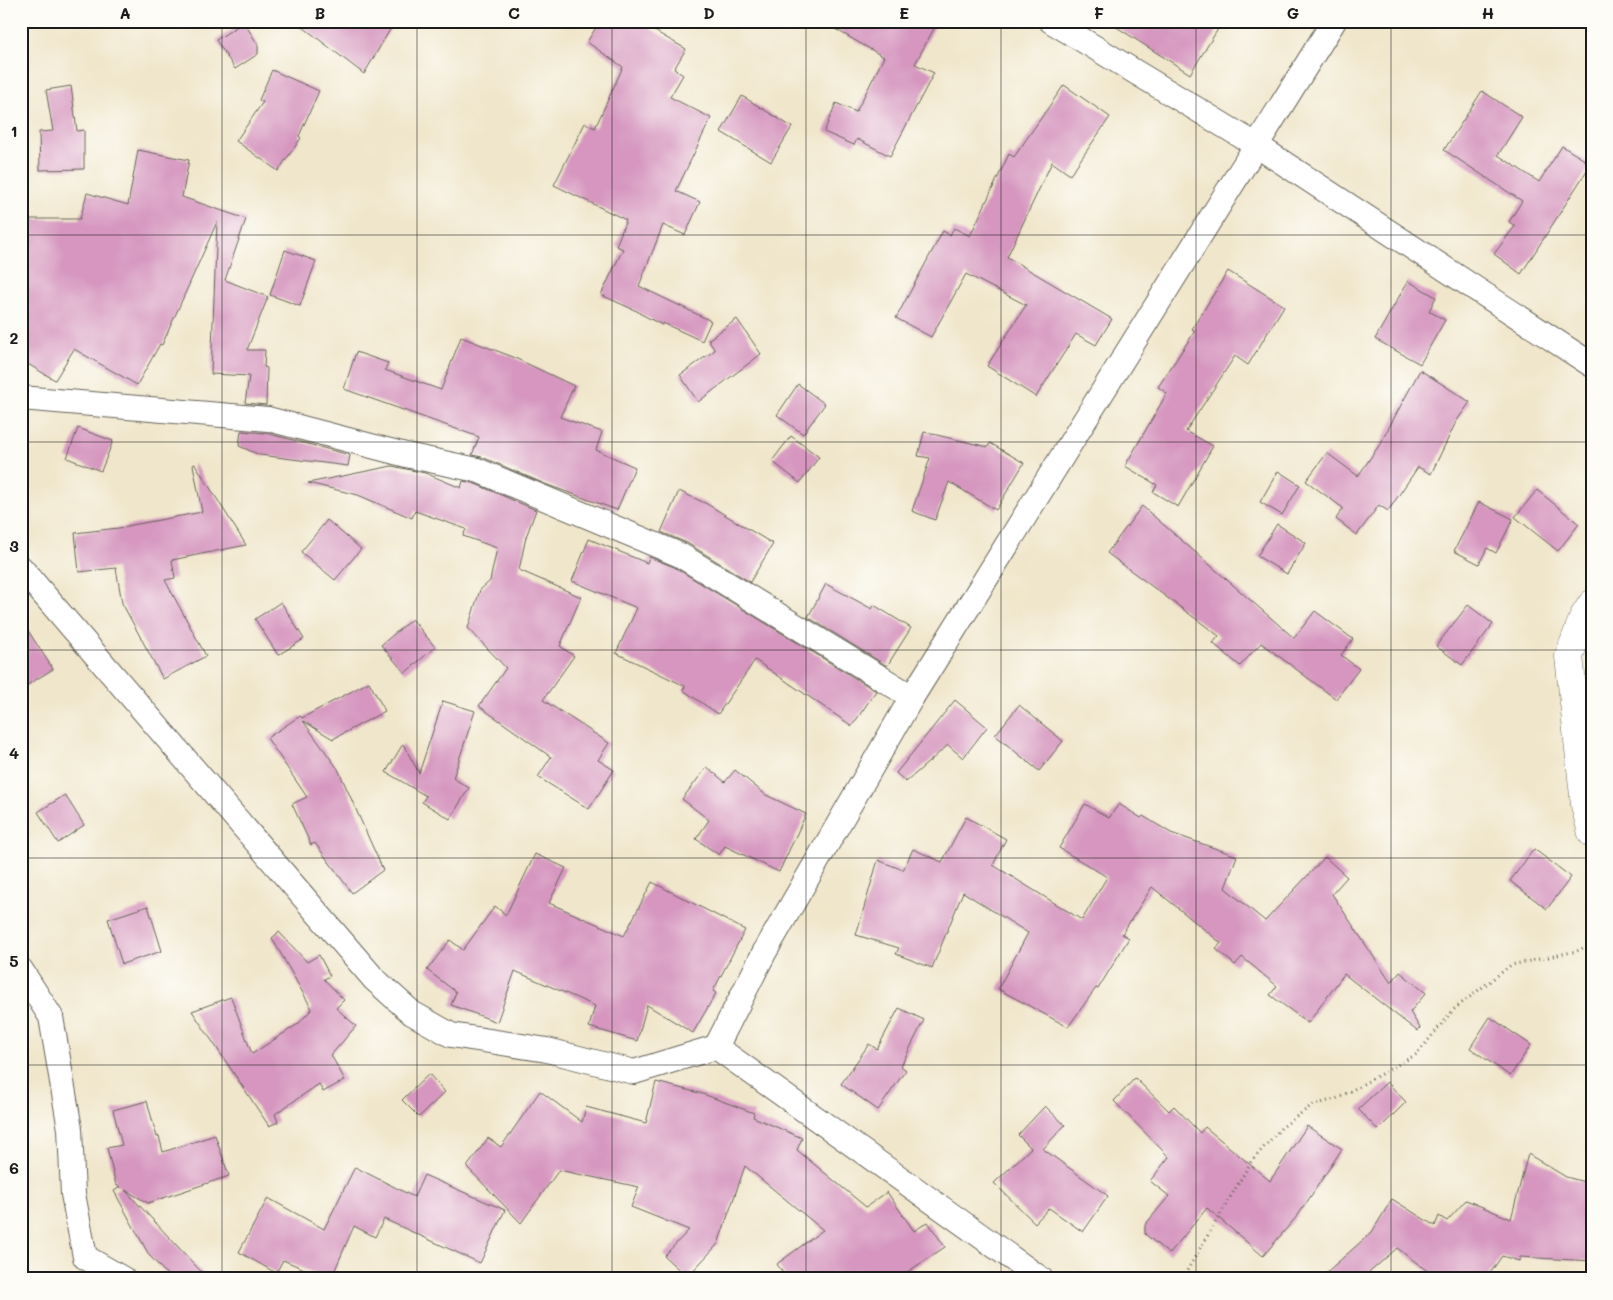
<svg xmlns="http://www.w3.org/2000/svg" width="1613" height="1300" font-family="Mali,sans-serif">
  <rect width="100%" height="100%" fill="#fdfcf7"/>
  <filter id="ink" filterUnits="userSpaceOnUse"><feTurbulence type="fractalNoise" baseFrequency=".02" numOctaves="2"/><feDisplacementMap in="SourceGraphic" scale="10" xChannelSelector="R" yChannelSelector="G"/><feConvolveMatrix kernelMatrix="1 2 1 2 8 2 1 2 1" color-interpolation-filters="sRGB"/></filter>
  <filter id="wash" filterUnits="userSpaceOnUse"><feTurbulence type="fractalNoise" baseFrequency=".0096" numOctaves="4" result="noise"/><feDisplacementMap in="SourceGraphic" scale="20" xChannelSelector="R" yChannelSelector="G"/><feGaussianBlur stdDeviation="1.12" result="paint"/><feColorMatrix in="noise" values="0 0 0 0 0 0 0 0 0 0 0 0 0 0 0 0 0 1.4 0 .05"/><feComposite in="paint" operator="in"/></filter>
  <g filter="url(#wash)">
    <rect width="100%" height="100%" fill="#f0e6cb"/>
    <g id="blocks">
      <!-- building -->
      <g fill="#d696bf">
        <polygon points="295,21 395,21 364,74"/>
        <polygon points="600,21 656,21 651,29 686,49 674,69 683,75 670,97 711,118 676,191 700,202 685,235 663,225 639,286 711,321 702,341 663,323 662,325 639,313 639,312 601,295 623,249 616,246 626,220 554,185 585,123 595,128 623,67 587,42"/>
        <polygon points="821,21 938,21 915,64 934,73 890,156 857,139 854,145 824,132 836,103 856,112 884,57"/>
        <polygon points="1107,21 1223,21 1190,74"/>
        <polygon points="244,22 258,45 258,54 235,69 216,40"/>
        <polygon points="272,70 319,91 299,136 301,138 278,171 236,141 263,102 259,100"/>
        <polygon points="1064,85 1110,117 1070,175 1052,162 1007,257 1112,319 1096,345 1076,334 1036,397 987,366 1026,305 966,274 931,337 896,318 943,231 950,235 954,228 970,236 1009,154 1014,157"/>
        <polygon points="71,86 77,131 84,130 84,169 40,170 39,132 53,131 46,90"/>
        <polygon points="1482,91 1522,117 1498,155 1539,182 1562,146 1591,164 1521,274 1494,254 1515,226 1509,222 1522,201 1444,150"/>
        <polygon points="742,96 792,127 771,162 721,132"/>
        <polygon points="138,150 189,160 182,197 246,219 225,280 268,297 247,350 265,350 264,367 267,368 266,405 245,403 249,376 211,374 217,222 162,345 160,344 137,385 74,349 55,380 21,360 21,219 80,219 87,193 128,205"/>
        <polygon points="285,250 316,261 300,306 270,295"/>
        <polygon points="1228,271 1284,306 1248,365 1235,356 1186,431 1213,446 1178,507 1153,492 1157,485 1125,466 1167,393 1158,387 1195,331 1192,329"/>
        <polygon points="1408,281 1436,297 1429,311 1445,320 1420,364 1375,339"/>
        <polygon points="737,319 761,354 698,402 680,375 715,350 708,340"/>
        <polygon points="461,337 513,357 574,386 560,417 602,432 596,450 635,467 617,510 545,484 482,457 472,455 479,437 344,389 356,352 388,363 385,370 441,390"/>
        <polygon points="1420,370 1470,402 1456,422 1431,474 1418,467 1388,511 1379,505 1357,535 1336,519 1343,508 1306,481 1327,453 1358,476 1380,444"/>
        <polygon points="798,384 825,404 803,434 777,415"/>
        <polygon points="78,428 113,441 101,471 67,458"/>
        <polygon points="241,431 266,433 350,455 348,466 260,455 239,446"/>
        <polygon points="924,432 988,447 990,443 1024,463 996,510 949,482 935,520 912,511 930,458 918,456"/>
        <polygon points="791,436 819,457 800,483 772,461"/>
        <polygon points="195,464 246,545 172,560 175,578 165,580 206,656 163,679 122,603 116,568 79,572 75,533 127,527 127,526 202,512 193,465"/>
        <polygon points="392,466 425,473 461,488 463,481 473,483 536,510 526,537 519,570 581,597 560,646 574,656 543,700 609,743 598,760 614,770 589,809 538,777 551,757 479,706 506,668 468,628 480,590 490,581 497,548 463,536 466,529 415,511 412,518 358,495 308,483"/>
        <polygon points="1278,471 1300,485 1282,515 1260,502"/>
        <polygon points="1537,490 1579,524 1558,551 1515,517"/>
        <polygon points="679,491 707,504 773,544 750,582 687,543 661,532"/>
        <polygon points="1479,502 1513,519 1496,553 1487,548 1479,564 1454,551"/>
        <polygon points="1142,506 1294,638 1315,611 1353,639 1341,655 1359,669 1336,699 1261,643 1240,666 1213,643 1219,636 1107,553"/>
        <polygon points="327,520 361,549 335,580 301,552"/>
        <polygon points="1277,524 1306,543 1287,574 1257,556"/>
        <polygon points="589,539 647,563 649,557 674,567 876,691 852,726 755,660 718,714 683,690 685,686 616,653 637,608 572,581"/>
        <polygon points="826,584 872,609 874,605 911,628 887,666 808,617"/>
        <polygon points="281,602 304,639 278,655 255,619"/>
        <polygon points="1468,605 1493,624 1462,665 1436,646"/>
        <polygon points="412,619 435,647 405,673 381,645"/>
        <polygon points="21,620 53,669 21,689"/>
        <polygon points="369,682 385,711 333,739 303,721 338,769 383,870 352,893 315,843 311,845 292,804 307,797 267,738 300,716 302,718"/>
        <polygon points="955,700 987,727 963,758 948,745 906,782 896,773"/>
        <polygon points="443,701 475,711 453,778 469,788 450,819 422,802 426,796 386,772 403,744 419,773"/>
        <polygon points="1019,705 1063,741 1039,771 995,735"/>
        <polygon points="707,767 725,782 735,770 766,795 806,814 779,872 725,846 719,855 696,839 709,820 682,799"/>
        <polygon points="65,795 84,825 58,843 38,812"/>
        <polygon points="1085,804 1109,818 1119,804 1141,818 1143,816 1171,833 1237,856 1225,888 1265,921 1325,857 1347,877 1332,894 1391,983 1400,972 1426,993 1410,1012 1420,1028 1417,1031 1344,974 1308,1023 1270,995 1277,986 1242,957 1235,965 1216,949 1221,943 1152,887 1122,934 1129,938 1098,989 1096,988 1068,1027 998,989 1028,933 963,892 932,968 896,954 899,948 856,935 878,860 903,870 913,849 942,862 966,817 1006,839 993,865 1082,920 1107,877 1059,848"/>
        <polygon points="1534,849 1571,877 1547,909 1510,881"/>
        <polygon points="535,854 566,868 549,903 624,936 652,882 745,930 713,991 716,993 693,1033 647,1005 637,1041 589,1027 595,1006 515,971 497,1022 451,1005 456,992 427,970 450,940 463,950 495,906 506,915"/>
        <polygon points="148,906 162,951 122,964 108,919"/>
        <polygon points="279,932 307,962 319,955 330,976 324,979 344,1000 336,1008 356,1026 331,1055 345,1080 323,1092 319,1084 275,1114 278,1122 269,1126 192,1011 231,997 252,1054 298,1024 312,1009 272,938"/>
        <polygon points="899,1008 924,1020 901,1066 906,1070 878,1110 841,1084 869,1044 877,1049"/>
        <polygon points="1490,1017 1531,1045 1510,1076 1470,1048"/>
        <polygon points="429,1074 445,1092 419,1117 402,1100"/>
        <polygon points="1135,1078 1169,1111 1174,1106 1200,1133 1205,1127 1270,1181 1307,1126 1342,1149 1299,1214 1263,1256 1207,1208 1169,1254 1145,1234 1145,1225 1169,1196 1150,1181 1169,1157 1114,1101"/>
        <polygon points="656,1082 703,1094 754,1113 753,1117 802,1138 797,1150 866,1207 887,1192 914,1231 928,1222 945,1247 897,1279 787,1279 777,1264 823,1230 745,1166 718,1244 687,1277 664,1256 689,1230 631,1207 639,1187 559,1170 521,1223 467,1167 488,1138 501,1147 540,1091 582,1122 586,1107 646,1123"/>
        <polygon points="1387,1082 1406,1102 1378,1130 1358,1109"/>
        <polygon points="147,1101 157,1137 159,1136 163,1152 215,1135 229,1176 148,1203 125,1190 208,1279 171,1279 149,1255 114,1191 120,1187 116,1185 107,1148 122,1145 113,1110"/>
        <polygon points="1045,1106 1065,1125 1043,1149 1108,1196 1083,1232 1049,1208 1035,1223 994,1183 1031,1148 1018,1135"/>
        <polygon points="1528,1154 1566,1177 1592,1184 1592,1261 1520,1257 1519,1261 1502,1256 1486,1279 1438,1279 1397,1248 1362,1279 1319,1279 1372,1232 1392,1199 1435,1226 1439,1216 1447,1221 1466,1200 1511,1219"/>
        <polygon points="355,1167 414,1197 424,1175 505,1210 480,1263 384,1219 375,1237 354,1226 331,1279 328,1279 283,1260 276,1273 239,1252 268,1198 324,1229"/>
      </g>
    </g>
  </g>
  <g filter="url(#ink)">
    <use href="#blocks" fill-opacity="0" stroke="#666359" stroke-width="1"/>
    <g fill="none" stroke-linecap="round" stroke-linejoin="round">
      <defs>
        <g id="minor">
          <polyline points="1051,21 1256,145 1592,365"/>
          <polyline points="21,398 268,419 406,455 477,470 680,555 912,697"/>
          <polyline points="21,568 374,979 412,1013 451,1035 547,1050 634,1072 716,1047"/>
          <polyline points="21,970 51,1017 70,1129 73,1194 85,1257 123,1279"/>
          <polyline points="1041,1279 716,1047 764,953 912,697 1334,21"/>
        </g>
        <polyline id="tertiary" points="1592,604 1584,616 1569,656 1585,805 1592,833"/>
      </defs>
      <!-- minor casing -->
      <use href="#minor" stroke="#666359" stroke-width="26"/>
      <!-- tertiary casing -->
      <use href="#tertiary" stroke="#666359" stroke-width="29"/>
      <!-- path -->
      <polyline stroke="#666359" stroke-width="3" stroke-dasharray="1 4" stroke-linecap="butt" points="1182,1279 1251,1162 1281,1128 1311,1106 1338,1098 1417,1054 1453,1010 1511,965 1577,951 1592,943"/>
      <!-- minor -->
      <use href="#minor" stroke="#fff" stroke-width="24"/>
      <!-- tertiary -->
      <use href="#tertiary" stroke="#fff" stroke-width="28"/>
    </g>
  </g>
  <!-- grid -->
  <path fill="none" stroke="#1c1c1c" stroke-width="1" stroke-opacity="0.55" d="M222 21V1279M417 21V1279M612 21V1279M806 21V1279M1001 21V1279M1196 21V1279M1391 21V1279M21 235H1592M21 442H1592M21 650H1592M21 858H1592M21 1065H1592"/>
  <!-- margin -->
  <rect width="1613" height="1300" fill="none" stroke="#fdfcf7" stroke-width="55"/>
  <rect x="28" y="28" width="1558" height="1244" fill="none" stroke="#1c1c1c" stroke-width="2"/>
  <g font-size="16" text-anchor="middle" font-weight="bold" fill="#1c1c1c">
    <text x="125" y="19">A</text>
    <text x="320" y="19">B</text>
    <text x="514" y="19">C</text>
    <text x="709" y="19">D</text>
    <text x="904" y="19">E</text>
    <text x="1099" y="19">F</text>
    <text x="1293" y="19">G</text>
    <text x="1488" y="19">H</text>
    <text x="14" y="137">1</text>
    <text x="14" y="344">2</text>
    <text x="14" y="552">3</text>
    <text x="14" y="759">4</text>
    <text x="14" y="967">5</text>
    <text x="14" y="1174">6</text>
  </g>
</svg>
